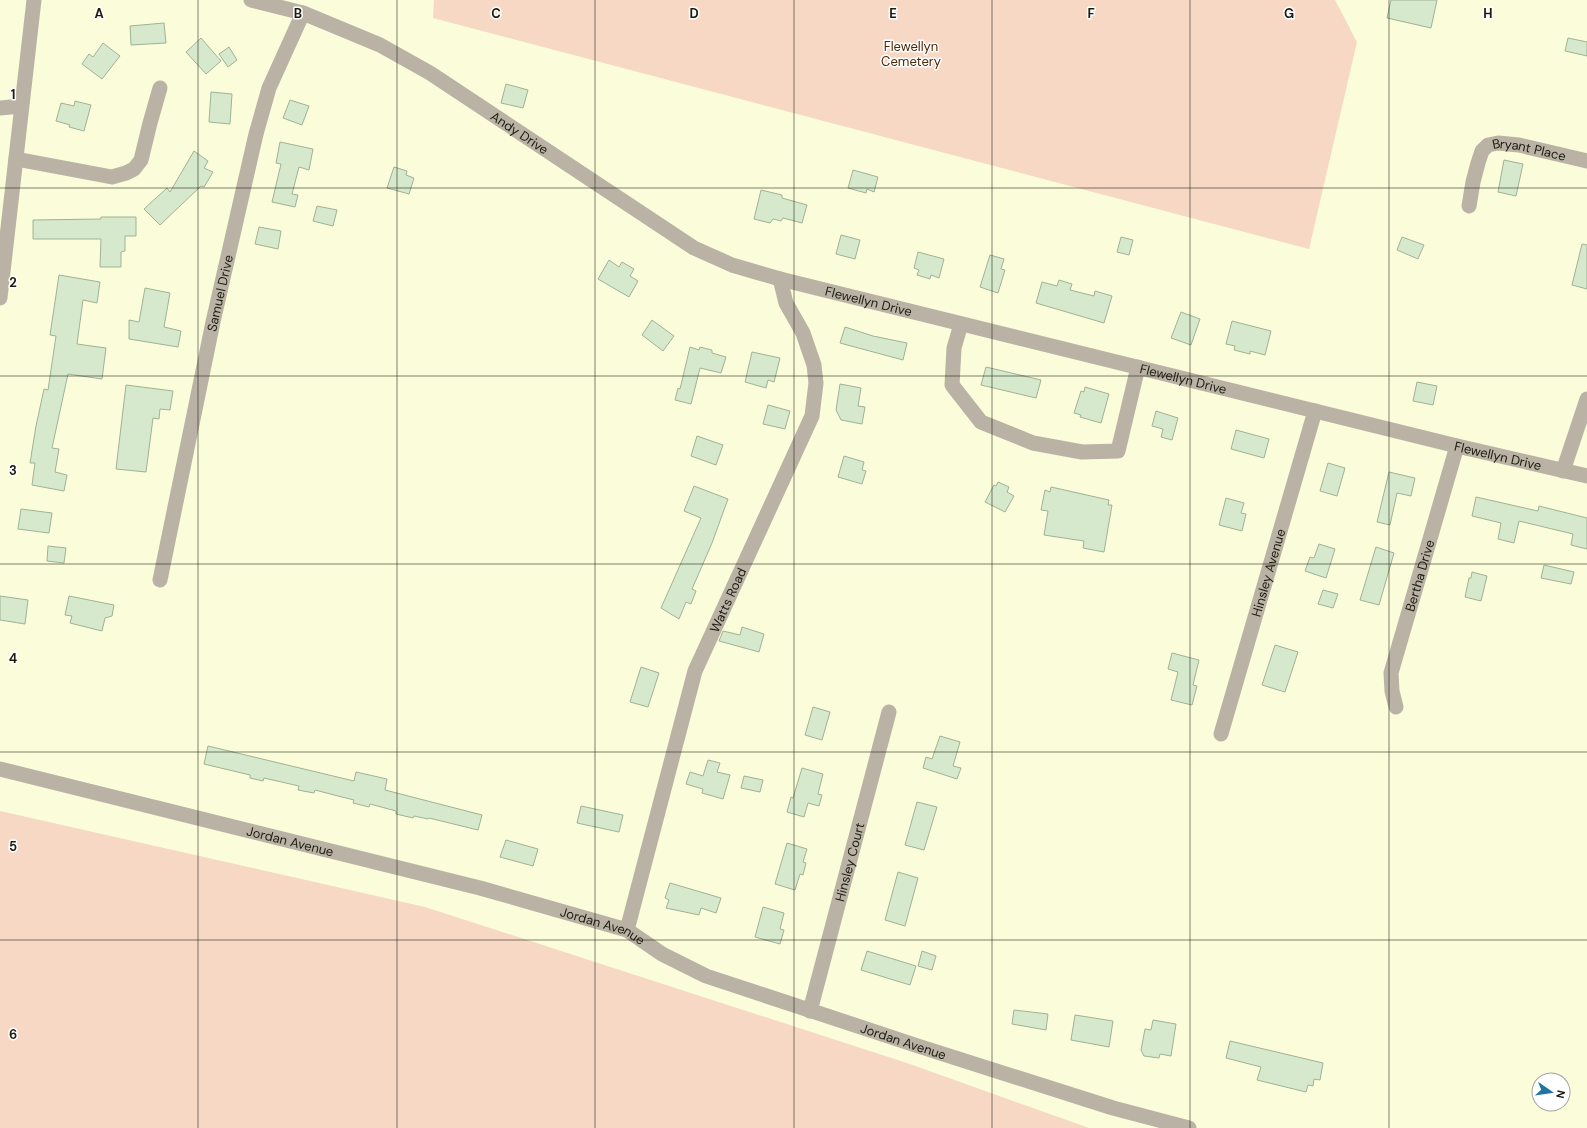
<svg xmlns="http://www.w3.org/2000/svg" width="1587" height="1128" font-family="'DM Sans',sans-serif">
  <rect width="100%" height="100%" fill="#fbfcda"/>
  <!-- green -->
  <g fill="#f6d8c5">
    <polygon points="434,0 1335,0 1357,42 1309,249 433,18"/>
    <polygon points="0,811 425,907 907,1063 1089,1128 0,1128"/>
  </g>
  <!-- building -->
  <g fill="#d7e9cd" stroke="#a0b296">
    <polygon points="1391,0 1437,0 1431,28 1387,18"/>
    <polygon points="164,23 166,43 131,45 130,26"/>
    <polygon points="201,38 221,61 206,74 186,52"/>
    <polygon points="1568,38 1587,42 1587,56 1565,51"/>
    <polygon points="103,43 120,56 102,79 82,64 89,54 93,57"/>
    <polygon points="229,47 237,60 228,67 219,54"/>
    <polygon points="506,84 528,90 523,108 501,103"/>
    <polygon points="211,92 232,94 230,124 209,122"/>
    <polygon points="290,100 309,106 302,125 283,118"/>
    <polygon points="75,101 91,105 84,131 69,127 70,125 56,121 61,103 74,106"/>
    <polygon points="280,142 313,149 309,170 299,167 292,194 298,195 295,207 272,202 281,164 276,163"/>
    <polygon points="194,151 208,161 204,168 213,172 204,187 201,186 160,225 144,209 167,188 170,192"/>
    <polygon points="1504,160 1523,164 1516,196 1498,192"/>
    <polygon points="394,167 407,171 406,175 414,178 409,194 387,188"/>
    <polygon points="853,170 878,177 874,192 867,189 866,193 848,188"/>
    <polygon points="761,190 782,195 782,198 807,205 802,223 783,218 781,221 773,219 770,223 754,219"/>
    <polygon points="317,206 337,210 333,226 313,221"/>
    <polygon points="101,217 136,217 136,236 125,236 125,251 121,252 121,267 100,267 101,239 33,239 33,220 101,219"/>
    <polygon points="259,227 281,231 278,249 255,244"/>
    <polygon points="841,235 860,240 855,259 836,254"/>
    <polygon points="1121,237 1133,240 1129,255 1117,252"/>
    <polygon points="1402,237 1424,245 1418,259 1397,250"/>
    <polygon points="1582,244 1587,245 1587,289 1572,285"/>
    <polygon points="918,252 944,259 939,278 931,275 930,279 917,275 919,270 914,268"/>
    <polygon points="990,255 1004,259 1001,269 1005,270 998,293 980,287"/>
    <polygon points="609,260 619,267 622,262 634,269 630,276 638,281 629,297 598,279"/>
    <polygon points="59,275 100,282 97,303 83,300 77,344 106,348 102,379 68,374 52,448 59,449 55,472 67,475 64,491 32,485 35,463 30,463 36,426 44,389 48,390 56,336 50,335"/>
    <polygon points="1059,280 1072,284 1070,290 1094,296 1095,291 1112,296 1104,323 1036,303 1042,282 1057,286"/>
    <polygon points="145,288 170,293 164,327 181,331 178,347 129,339 129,320 139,322"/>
    <polygon points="1181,312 1200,319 1191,345 1171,338"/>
    <polygon points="652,320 674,336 663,351 642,335"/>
    <polygon points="1232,321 1271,331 1265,355 1250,351 1250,354 1234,350 1235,346 1226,344"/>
    <polygon points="845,327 873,336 907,343 903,360 840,343"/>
    <polygon points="690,347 699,350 700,347 712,350 712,353 726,357 721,373 700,368 691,404 675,400 678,388 680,389"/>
    <polygon points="752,352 780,358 774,382 768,380 766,388 745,382"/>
    <polygon points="986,367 1041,380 1036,398 981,385"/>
    <polygon points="1417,382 1437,386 1433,405 1413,401"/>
    <polygon points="840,384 861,388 858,406 865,407 862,424 841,420 836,410"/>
    <polygon points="126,385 173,391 170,410 160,409 159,419 153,418 146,472 116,469"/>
    <polygon points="1085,387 1109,394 1101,423 1080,417 1081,415 1074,413 1081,391 1084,392"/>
    <polygon points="768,405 790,411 785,429 763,424"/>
    <polygon points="1156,411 1178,418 1172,440 1161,437 1163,429 1152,426"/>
    <polygon points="1236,430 1269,439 1264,458 1231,449"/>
    <polygon points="697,436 723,445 716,465 691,456"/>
    <polygon points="844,456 864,462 862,470 866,471 862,484 838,477"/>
    <polygon points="1328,463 1345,468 1337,496 1320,491"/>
    <polygon points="1389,472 1415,478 1411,496 1397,493 1390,525 1377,522"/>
    <polygon points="998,482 1009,487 1007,492 1014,496 1005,512 985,502 994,485 996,486"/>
    <polygon points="694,486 728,499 712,543 692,589 696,591 691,604 686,602 679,619 661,608 701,518 684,511"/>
    <polygon points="1051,487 1109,500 1108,505 1112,505 1104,552 1083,548 1084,541 1044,535 1048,511 1041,510 1045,490 1050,492"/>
    <polygon points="1476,497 1538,511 1539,506 1587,518 1587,549 1571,545 1573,534 1519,521 1514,543 1498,539 1501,523 1472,516"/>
    <polygon points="1226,498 1244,503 1241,513 1246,514 1242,531 1219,525"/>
    <polygon points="21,509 52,513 49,533 18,529"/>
    <polygon points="1319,544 1335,549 1326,578 1305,571 1310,557 1314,558"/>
    <polygon points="48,546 66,548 64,563 47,561"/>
    <polygon points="1376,547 1394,553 1379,605 1360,600"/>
    <polygon points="1544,565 1574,572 1571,584 1541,578"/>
    <polygon points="1472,572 1487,576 1481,601 1465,597 1469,578 1471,578"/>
    <polygon points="1323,590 1338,594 1333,608 1318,604"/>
    <polygon points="0,596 28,600 25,624 0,620"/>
    <polygon points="69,596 114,605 112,616 105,618 102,631 70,623 72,616 65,615"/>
    <polygon points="742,627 764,634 759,652 719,641 723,631 740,635"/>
    <polygon points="1275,645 1298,652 1285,692 1262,685"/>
    <polygon points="1172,653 1199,660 1193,685 1197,686 1192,705 1171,700 1178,672 1168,669"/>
    <polygon points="641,667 659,673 648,707 630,702"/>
    <polygon points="813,707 830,712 822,740 805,735"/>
    <polygon points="940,736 960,742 953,766 961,768 957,779 923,768 926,757 932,759"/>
    <polygon points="208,746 354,781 356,772 387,779 385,790 482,815 478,830 429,818 428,819 414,816 413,818 396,814 396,811 370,804 369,807 353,803 354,800 338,796 315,790 314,793 298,790 299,786 264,778 263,781 250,778 250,775 204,764"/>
    <polygon points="708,760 720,763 717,772 730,775 723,799 702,793 703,789 686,784 690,772 703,776"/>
    <polygon points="802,768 823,774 818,794 822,795 819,806 808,803 804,817 787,812 791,797 793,798"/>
    <polygon points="744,776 763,780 760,792 741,788"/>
    <polygon points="917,802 937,807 924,850 905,845"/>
    <polygon points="581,806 623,815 619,832 577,823"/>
    <polygon points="506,840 538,849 533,866 500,857"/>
    <polygon points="787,843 807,849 803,862 806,863 803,875 800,874 795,890 775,884"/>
    <polygon points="898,872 918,878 905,926 885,920"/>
    <polygon points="670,883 721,898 716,913 701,908 699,915 666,908 669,900 665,898"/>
    <polygon points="763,907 784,913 780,929 784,930 780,944 755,937"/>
    <polygon points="867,951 916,966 910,985 861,970"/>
    <polygon points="922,951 936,956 932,970 918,966"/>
    <polygon points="1014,1010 1048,1014 1046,1030 1012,1024"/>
    <polygon points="1075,1015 1113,1021 1109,1047 1071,1040"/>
    <polygon points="1153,1020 1176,1024 1171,1056 1160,1054 1159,1058 1144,1056 1141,1050 1145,1029 1151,1030"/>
    <polygon points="1230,1041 1323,1063 1320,1080 1314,1079 1313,1086 1308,1085 1306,1092 1257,1080 1261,1067 1226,1058"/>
  </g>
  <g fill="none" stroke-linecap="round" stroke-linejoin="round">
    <!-- street -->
    <g stroke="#b9b2a5" stroke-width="15">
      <path id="s1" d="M251 0 303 13 380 45 430 73 694 248 732 265 780 279 1457 446 1587 476"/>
      <polyline points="0,108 21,106"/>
      <polyline points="16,159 112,177 126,173 134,169 141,160 150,123 160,88"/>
      <path id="s2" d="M1469 206 1473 182 1478 163 1482 151 1488 145 1498 143 1519 145 1587 161"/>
      <polyline points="0,298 34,0"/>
      <polyline points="961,324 954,348 952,385 981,422 1033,443 1082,452 1118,451 1138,367"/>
      <polyline points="1563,471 1587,399"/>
      <path id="s3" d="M160 580 213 322 256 134 269 88 303 13"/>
      <path id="s4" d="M1396 707 1392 691 1391 673 1457 446"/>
      <path id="s5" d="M1221 734 1315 411"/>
      <path id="s6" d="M0 769 480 888 627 930 662 954 706 976 918 1046 1113 1108 1189 1128"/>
      <path id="s7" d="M627 930 695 671 812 416 816 383 814 365 803 333 786 303 780 279"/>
      <path id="s8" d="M810 1011 889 712"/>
    </g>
  </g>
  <!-- grid -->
  <path fill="none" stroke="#1c1c10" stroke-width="1" stroke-opacity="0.55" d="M198 0V1128M397 0V1128M595 0V1128M794 0V1128M992 0V1128M1190 0V1128M1389 0V1128M0 188H1587M0 376H1587M0 564H1587M0 752H1587M0 940H1587"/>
  <g text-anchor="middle" stroke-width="3" stroke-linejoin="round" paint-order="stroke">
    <!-- park labels -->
    <g font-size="13" fill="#4d2604" stroke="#fff">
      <text x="911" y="51">Flewellyn<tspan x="911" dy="15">Cemetery</tspan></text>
    </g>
    <!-- street labels -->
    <g font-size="13" fill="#1c1c10" stroke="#fff">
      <text dy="5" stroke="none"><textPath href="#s1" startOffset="302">Andy Drive</textPath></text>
      <text dy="5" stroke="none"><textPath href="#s2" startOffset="107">Bryant Place</textPath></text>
      <text dy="5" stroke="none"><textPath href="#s3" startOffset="293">Samuel Drive</textPath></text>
      <text dy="5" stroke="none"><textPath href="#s1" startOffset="694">Flewellyn Drive</textPath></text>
      <text dy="5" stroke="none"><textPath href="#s1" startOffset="1018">Flewellyn Drive</textPath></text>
      <text dy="5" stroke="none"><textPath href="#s1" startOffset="1342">Flewellyn Drive</textPath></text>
      <text dy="5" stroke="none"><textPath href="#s5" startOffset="168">Hinsley Avenue</textPath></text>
      <text dy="5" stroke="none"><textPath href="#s4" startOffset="136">Bertha Drive</textPath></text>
      <text dy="5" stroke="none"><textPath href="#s7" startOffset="346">Watts Road</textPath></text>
      <text dy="5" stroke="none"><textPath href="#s6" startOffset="299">Jordan Avenue</textPath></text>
      <text dy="5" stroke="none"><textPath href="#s8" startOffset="154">Hinsley Court</textPath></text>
      <text dy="5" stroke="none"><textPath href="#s6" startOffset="623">Jordan Avenue</textPath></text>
      <text dy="5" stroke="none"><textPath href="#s6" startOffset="947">Jordan Avenue</textPath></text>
    </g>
  </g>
  <g font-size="13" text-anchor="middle" font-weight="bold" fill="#1c1c10" stroke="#fff" stroke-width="3" stroke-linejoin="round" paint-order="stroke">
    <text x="99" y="18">A</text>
    <text x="298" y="18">B</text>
    <text x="496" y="18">C</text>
    <text x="694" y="18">D</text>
    <text x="893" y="18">E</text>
    <text x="1091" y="18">F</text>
    <text x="1289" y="18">G</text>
    <text x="1488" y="18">H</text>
    <text x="13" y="99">1</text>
    <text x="13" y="287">2</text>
    <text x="13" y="475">3</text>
    <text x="13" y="663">4</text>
    <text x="13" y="851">5</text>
    <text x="13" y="1039">6</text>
  </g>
  <!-- north arrow -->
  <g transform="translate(1551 1092) rotate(103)"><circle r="19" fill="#ffffff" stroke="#a4a49f"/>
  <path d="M0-3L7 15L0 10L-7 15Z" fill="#1f74a4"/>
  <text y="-6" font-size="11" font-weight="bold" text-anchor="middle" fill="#1c1c10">N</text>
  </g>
</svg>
